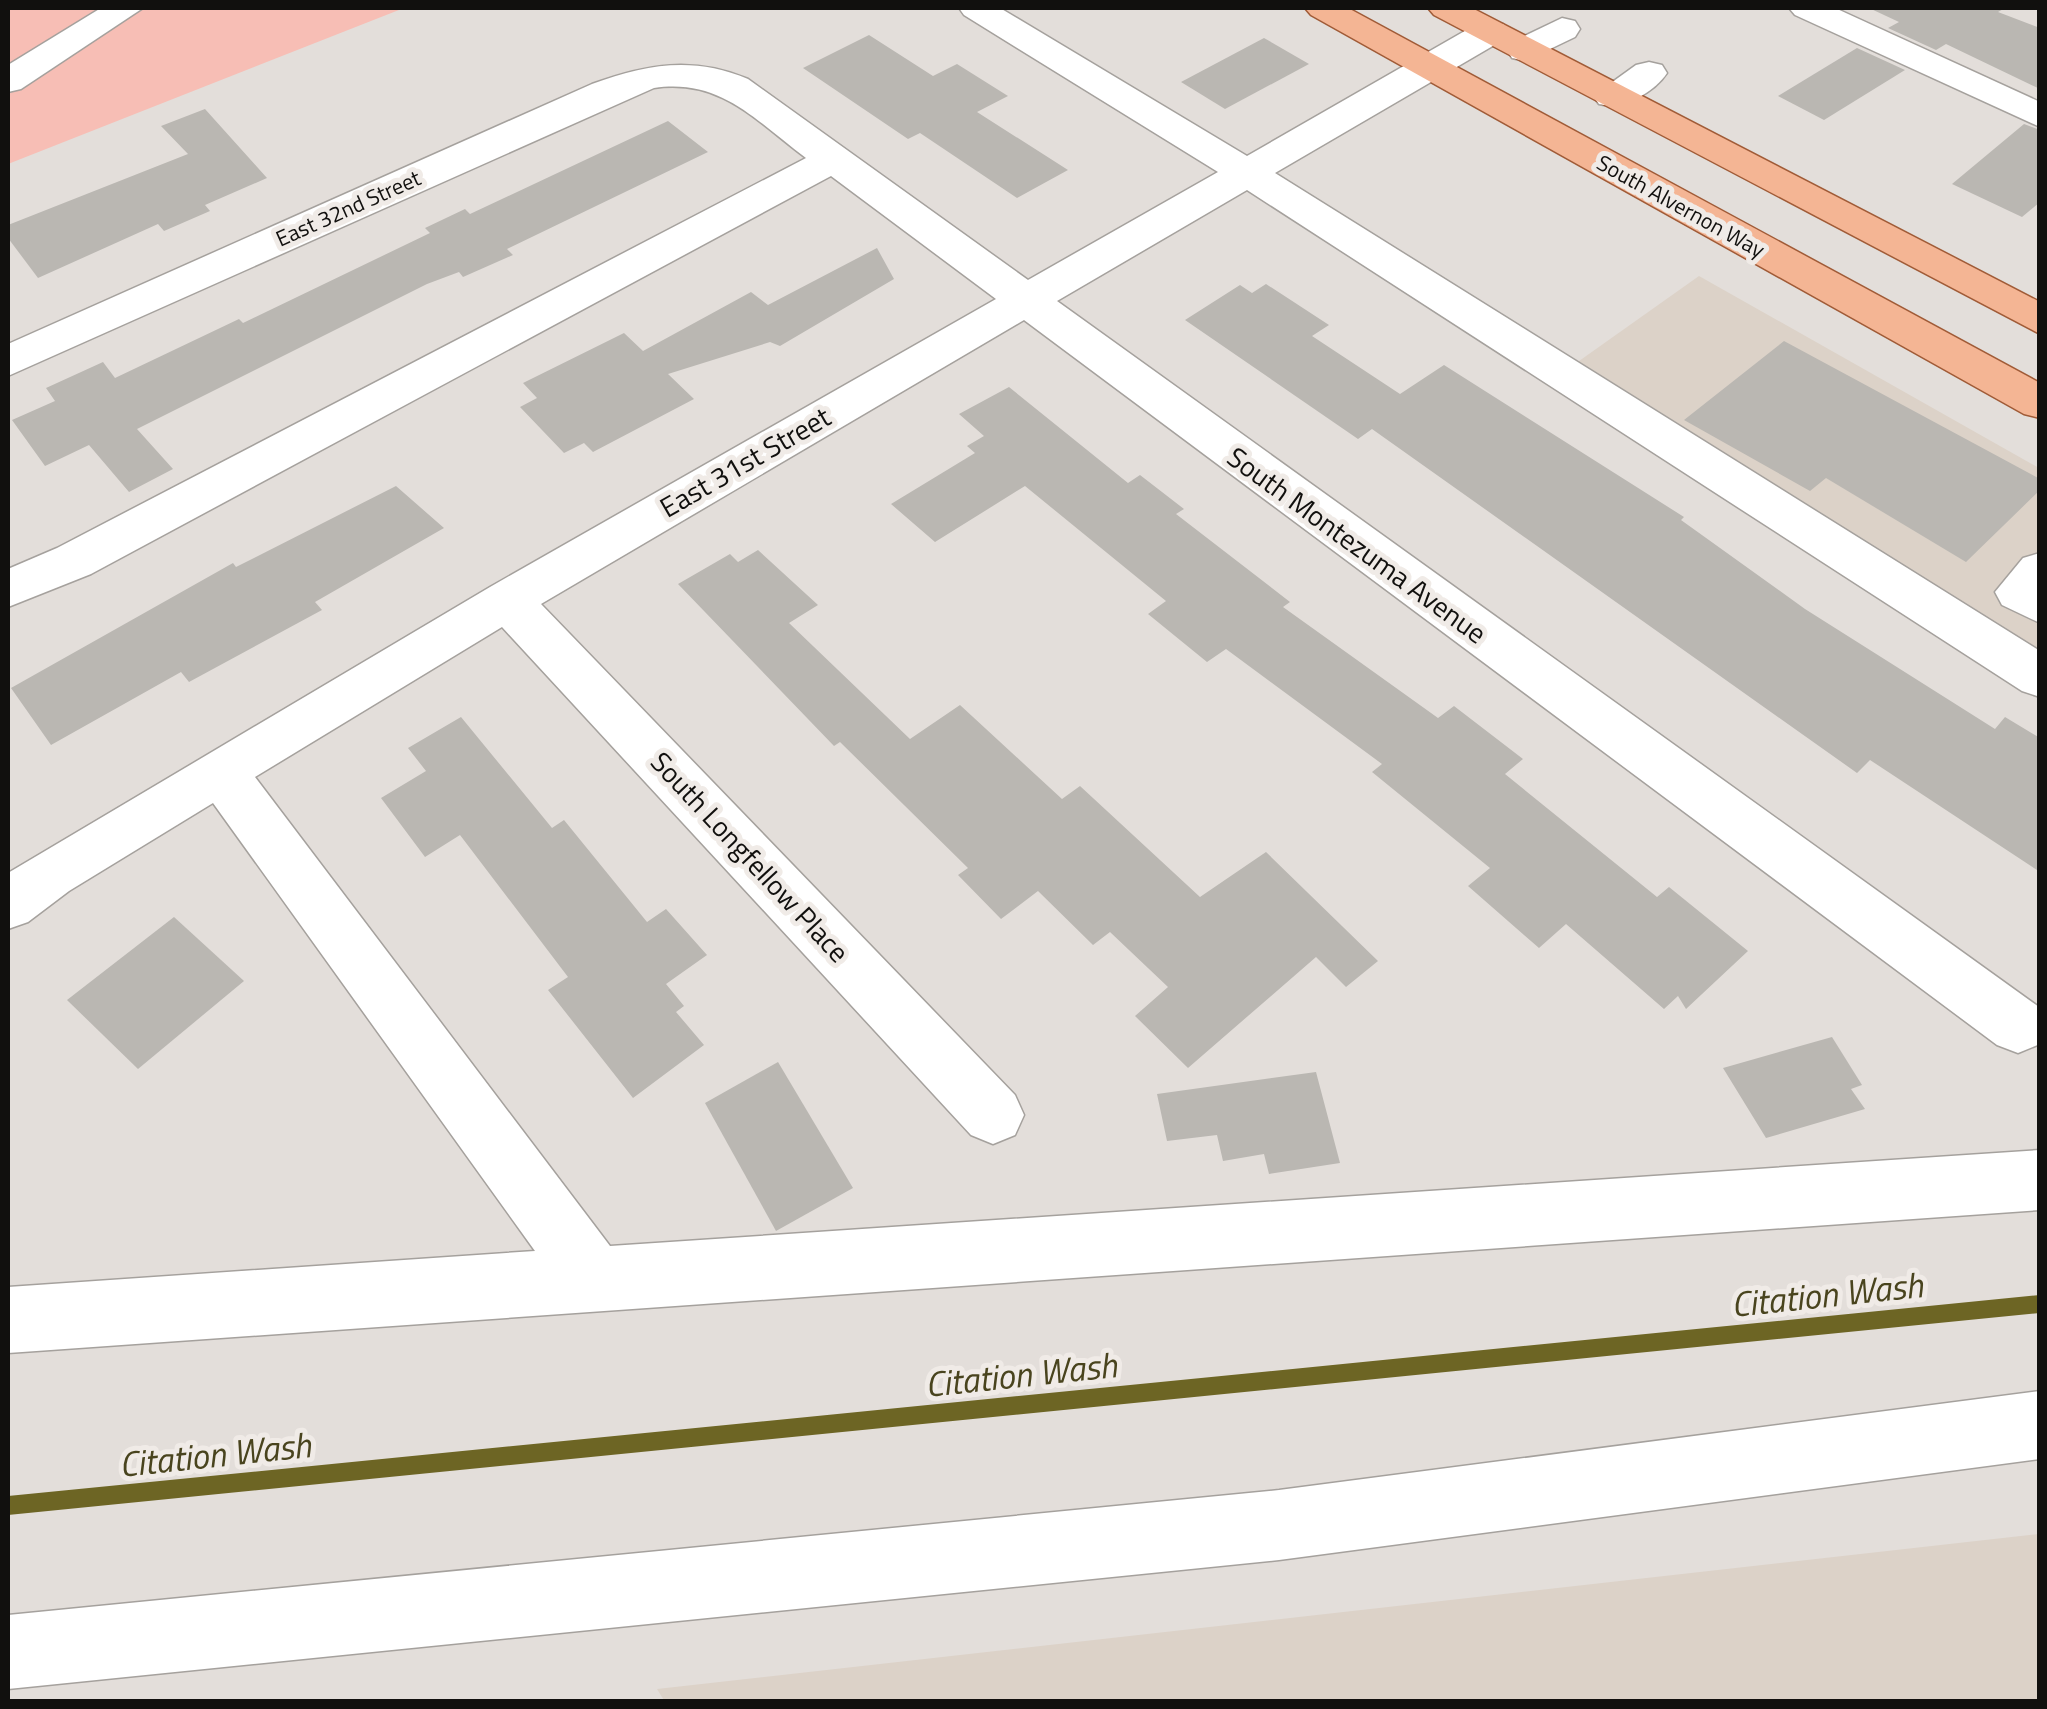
<svg xmlns="http://www.w3.org/2000/svg" width="2047" height="1709" font-family="'Titillium Web',sans-serif">
  <rect width="100%" height="100%" fill="#e3deda"/>
  <!-- built -->
  <g fill="#dcd2c8">
    <polygon points="1699,276 2039,468 2039,654 1572,366"/>
    <polygon points="2039,1534 2039,1701 665,1702 657,1689"/>
  </g>
  <!-- green -->
  <polygon fill="#f7beb5" points="8,8 404,8 8,164"/>
  <g fill="none" stroke-linecap="round" stroke-linejoin="round">
    <!-- stream -->
    <polygon fill="#6d6524" fill-rule="evenodd" points="2040,1295 2040,1313 8,1515 8,1496"/>
  </g>
  <!-- building -->
  <g fill="#bab7b2">
    <polygon points="1869,8 2005,8 1998,12 2040,28 2040,89 1946,44 1936,50 1888,28 1899,22"/>
    <polygon points="869,35 933,76 957,64 1008,96 977,112 1068,170 1017,198 920,133 908,139 803,68"/>
    <polygon points="1264,38 1309,64 1225,109 1181,82"/>
    <polygon points="1857,48 1905,70 1824,120 1778,96"/>
    <polygon points="205,109 267,178 205,205 210,211 164,231 158,224 38,278 8,238 8,225 188,154 161,126"/>
    <polygon points="668,121 708,152 507,249 513,255 463,277 459,272 427,284 137,429 173,469 129,492 89,445 45,466 12,420 55,401 46,388 103,362 115,378 239,319 243,323 430,233 425,228 465,209 470,214"/>
    <polygon points="2024,124 2040,130 2040,202 2022,217 1952,184"/>
    <polygon points="877,248 894,279 780,346 770,342 668,374 694,399 593,452 584,443 564,453 520,407 537,398 523,383 624,333 643,351 751,292 768,305"/>
    <polygon points="1266,284 1329,325 1312,336 1400,394 1444,365 1684,517 1681,520 1805,609 1995,729 2005,717 2040,738 2040,872 1870,760 1857,773 1372,429 1358,439 1185,320 1240,285 1252,293"/>
    <polygon points="1784,341 2040,479 2040,490 1966,562 1826,478 1810,491 1684,420"/>
    <polygon points="1009,387 1128,483 1140,475 1184,509 1176,514 1290,602 1283,607 1438,718 1454,706 1523,759 1505,774 1657,897 1669,887 1748,951 1686,1009 1678,996 1664,1009 1566,924 1539,948 1468,886 1490,868 1372,772 1382,764 1226,649 1207,662 1148,614 1166,601 1025,486 935,542 891,504 975,453 967,446 984,436 959,414"/>
    <polygon points="396,486 444,528 315,602 322,610 189,682 181,672 51,745 11,688 233,563 236,567"/>
    <polygon points="758,550 818,605 789,623 910,739 960,705 1062,799 1080,786 1200,897 1266,852 1378,961 1346,987 1316,957 1188,1068 1135,1016 1168,987 1110,932 1093,945 1038,891 1001,919 958,875 968,868 840,742 834,746 678,584 730,554 738,562"/>
    <polygon points="461,717 552,828 564,820 647,922 666,909 707,955 666,984 684,1006 676,1012 704,1045 633,1098 548,990 568,977 460,835 425,857 381,798 426,771 408,748"/>
    <polygon points="174,917 244,981 138,1069 67,1000"/>
    <polygon points="1832,1037 1862,1085 1851,1089 1865,1109 1766,1138 1723,1068"/>
    <polygon points="778,1062 853,1188 776,1231 705,1103"/>
    <polygon points="1316,1072 1340,1163 1269,1174 1264,1154 1223,1161 1217,1135 1167,1141 1157,1094"/>
  </g>
  <g fill="none" stroke-linecap="round" stroke-linejoin="round">
    <defs>
      <g id="minor">
        <polygon points="101,8 143,8 21,89 8,92 8,65"/>
        <path d="M959 8H1000L1247 156 1477 24H1503L1508 32 1503 40 1275 173 2040 651V697L2022 691 1247 190 1057 301 2039 1007 2040 1044 2018 1053 1997 1045 1024 320 541 604 1015 1095 1024 1115 1015 1135 993 1144 971 1135 502 627 255 777 610 1246 2040 1150V1210L8 1353V1287L535 1251 213 803 69 891 28 922 8 929V873L490 587 996 299 831 176 91 574 8 607V569L57 548 806 158C756 121 721 78 654 88L8 376V344L592 84C646 64 694 56 748 79L1028 280 1218 172 964 15Z"/>
        <polygon points="1789,8 1835,8 2040,102 2040,127 1795,15"/>
        <polygon points="1562,18 1575,21 1580,29 1575,37 1525,61 1512,58 1507,50 1512,42"/>
        <path d="M1649 62 1662 65 1667 73C1654 93 1622 110 1599 104L1593 96 1636 65Z"/>
        <polygon points="2040,553 2040,623 2002,605 1995,592 2023,558"/>
        <polygon points="2040,1391 2040,1459 1279,1560 8,1689 8,1615 1279,1490"/>
      </g>
      <g id="major">
        <polygon points="1305,8 1348,8 2040,383 2040,418 2024,414 1311,15"/>
        <polygon points="1428,8 1472,8 2040,302 2040,334 1434,15"/>
      </g>
    </defs>
    <!-- minor casing -->
    <use href="#minor" stroke="#a5a19d" stroke-width="3"/>
    <!-- major casing -->
    <use href="#major" stroke="#a05b37" stroke-width="3"/>
    <!-- minor -->
    <use href="#minor" fill="#fff" fill-rule="evenodd"/>
    <!-- major -->
    <use href="#major" fill="#f4b594" fill-rule="evenodd"/>
  </g>
  <g text-anchor="middle" stroke-width="10" stroke-linejoin="round" paint-order="stroke">
    <!-- far-street labels -->
    <g font-size="22" fill="#11100e" stroke="#f0ebe7">
      <text transform="translate(1681 206) rotate(29)" y="8">South Alvernon Way</text>
      <text transform="translate(348 208) rotate(-24)" y="8">East 32nd Street</text>
    </g>
    <!-- street labels -->
    <g font-size="28" fill="#11100e" stroke="#f0ebe7">
      <text transform="translate(745 462) rotate(-30)" y="10">East 31st Street</text>
      <text transform="translate(1357 545) rotate(36)" y="10">South Montezuma Avenue</text>
      <text transform="translate(750 857) rotate(47)" y="10">South Longfellow Place</text>
    </g>
    <!-- near-water labels -->
    <g font-size="35" font-style="italic" fill="#49441e" stroke="#f0ebe7">
      <text transform="translate(1827 1295) rotate(-6)" y="12">Citation Wash</text>
      <text transform="translate(1021 1375) rotate(-6)" y="12">Citation Wash</text>
      <text transform="translate(215 1455) rotate(-6)" y="12">Citation Wash</text>
    </g>
  </g>
  <!-- border -->
  <rect width="2047" height="1709" fill="none" stroke="#11100e" stroke-width="20"/>
</svg>
